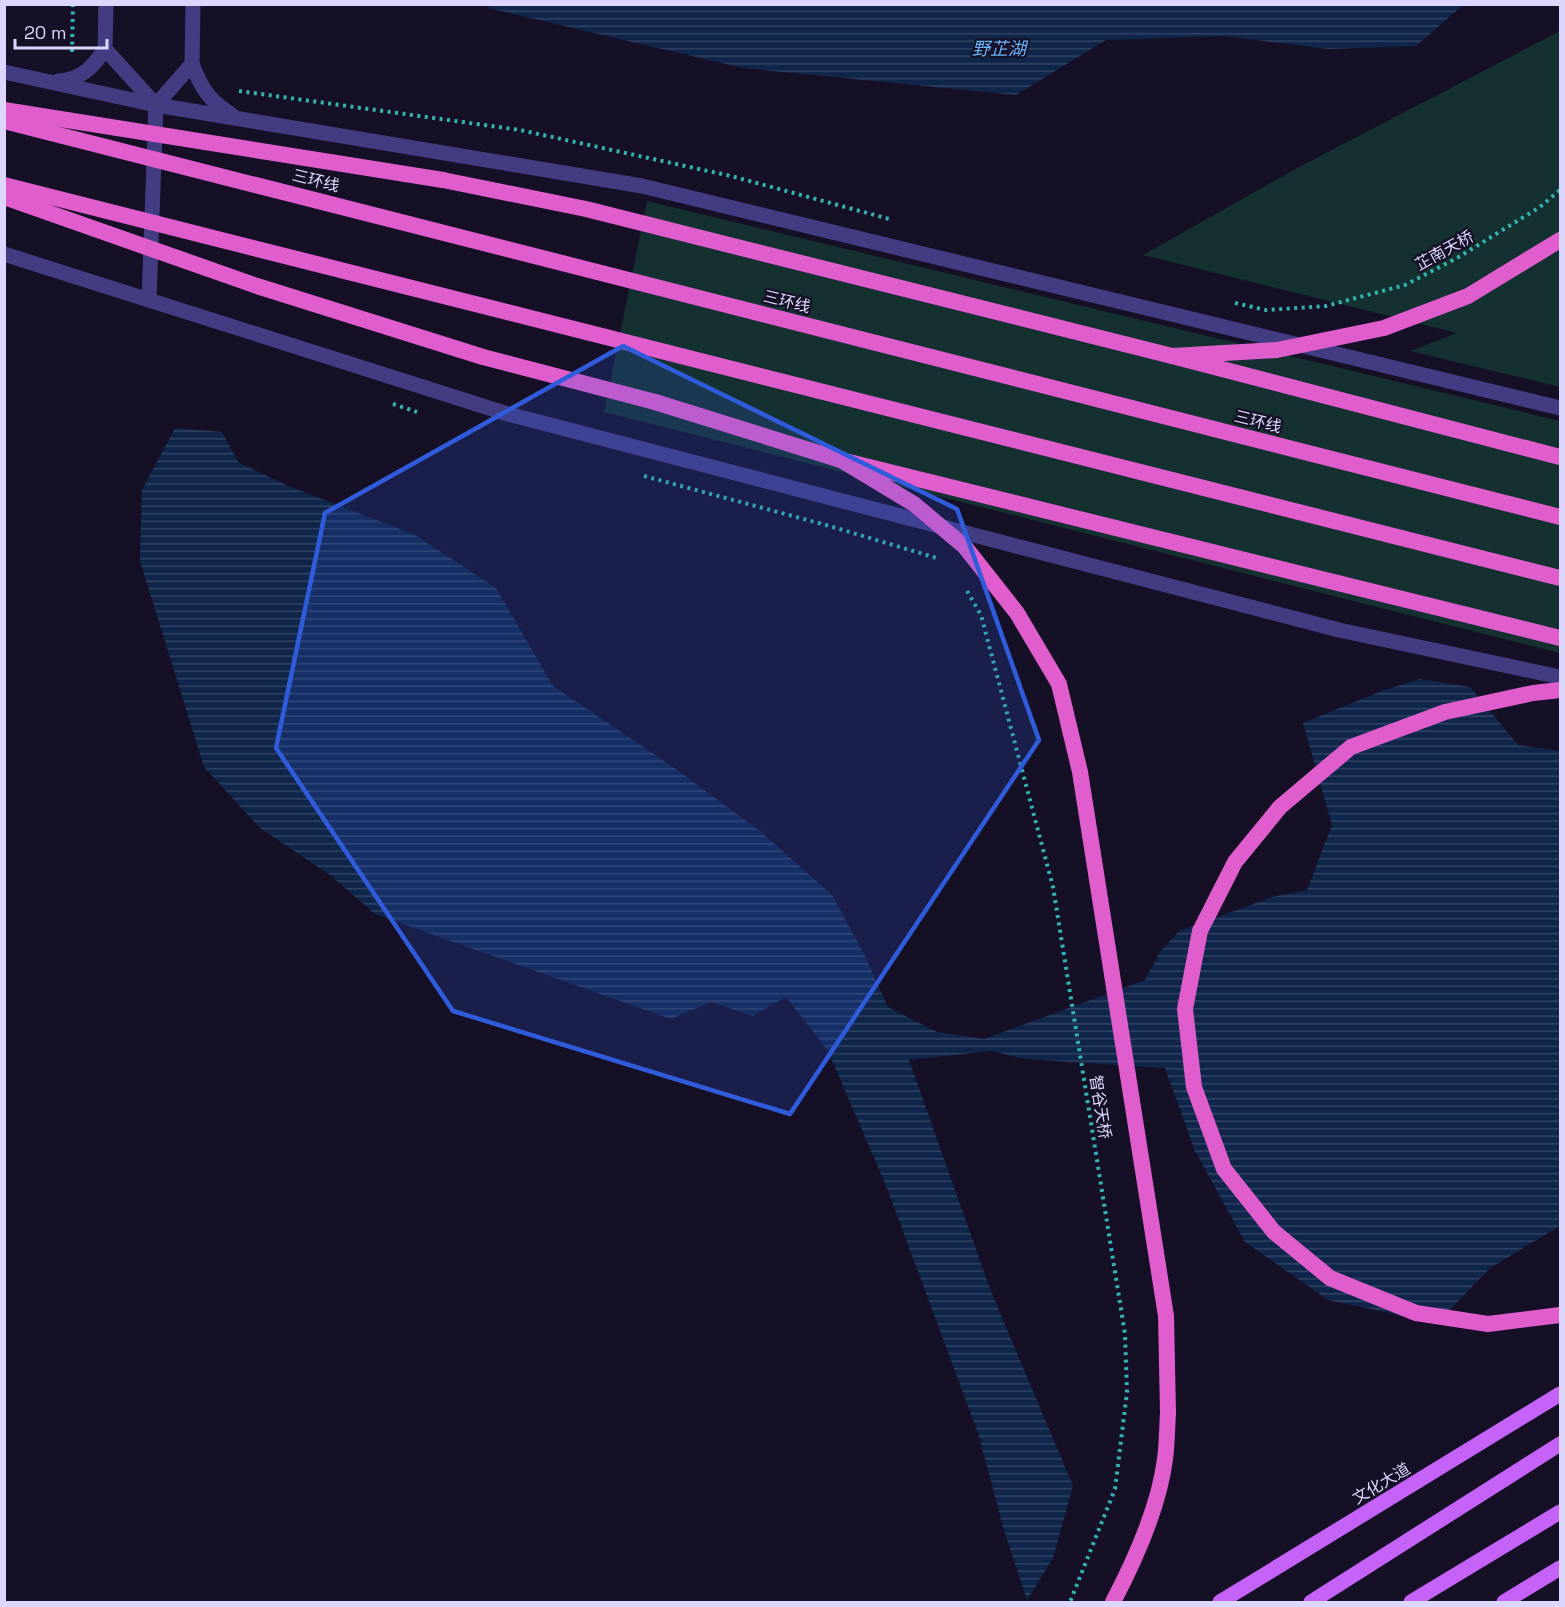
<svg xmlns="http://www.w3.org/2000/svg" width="1565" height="1607" font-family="'Space Grotesk','Noto Sans SC',sans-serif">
  <defs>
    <pattern id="water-rules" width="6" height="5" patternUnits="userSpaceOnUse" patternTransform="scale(1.5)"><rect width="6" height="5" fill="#10254a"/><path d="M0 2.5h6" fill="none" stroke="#324465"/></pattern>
  </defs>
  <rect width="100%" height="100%" fill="#151026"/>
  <!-- green -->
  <g fill="#143030">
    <polygon points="1560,31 1560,387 1410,351 1457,333 1143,255 1301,166"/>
    <polygon points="647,201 1560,421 1560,653 604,412"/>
  </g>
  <!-- water -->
  <g fill="url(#water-rules)">
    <polygon points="493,5 493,4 1463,5 1416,46 1329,49 1225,36 1106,40 1016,95 743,68 488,8"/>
    <polygon points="175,428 222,432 239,463 291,487 415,535 496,588 553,686 676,769 761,832 832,895 864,954 888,1007 937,1032 984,1039 1145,980 1160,952 1179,931 1272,897 1307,890 1332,825 1303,723 1384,690 1420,679 1470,687 1518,745 1560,751 1560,1226 1490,1268 1437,1323 1328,1300 1245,1242 1195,1151 1165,1068 1025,1059 991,1051 909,1060 990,1289 1073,1486 1053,1558 1027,1600 1004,1530 978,1433 887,1188 828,1051 786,997 753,1016 711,1002 671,1019 375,914 330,875 260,828 204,767 140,561 142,490"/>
  </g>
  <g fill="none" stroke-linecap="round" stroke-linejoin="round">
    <!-- path -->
    <g stroke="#34b4b0" stroke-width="4" stroke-dasharray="3 4.5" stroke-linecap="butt">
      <polyline points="72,52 73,4"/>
      <polyline points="239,91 520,130 731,176 893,220"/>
      <polyline points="1235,303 1266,310 1326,306 1405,285 1457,258 1540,207 1560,190"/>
      <polyline points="393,404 417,412"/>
      <polyline points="644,476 826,525 940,559"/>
      <polyline points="967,591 981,615 1053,887 1125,1334 1127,1392 1115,1489 1070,1602"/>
    </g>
    <!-- minor -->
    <g stroke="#423d83" stroke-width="15">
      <polyline points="106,4 105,49 156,105"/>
      <path d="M192 64C202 90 209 100 232 115"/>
      <polyline points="4,72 156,105 642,186 1560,408"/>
      <path d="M58 81C81 80 93 67 105 49"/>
      <polyline points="4,254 508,414 1339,630 1560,677"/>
      <polyline points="149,300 156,105 192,64 193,4"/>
    </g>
    <!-- primary -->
    <g stroke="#c563f9" stroke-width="15">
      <polyline points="1220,1602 1560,1394"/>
      <polyline points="1311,1602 1560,1444"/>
      <polyline points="1411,1602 1560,1512"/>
      <polyline points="1504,1602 1560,1568"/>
    </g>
    <!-- trunk -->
    <g stroke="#df5dcc" stroke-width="16">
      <polyline points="443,180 586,209 1172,356 1560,457"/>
      <polyline points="655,402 841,460 1560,638"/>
      <polyline points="1560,690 1533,693 1445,712 1351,747 1280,807 1235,862 1200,931 1185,1009 1194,1087 1224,1169 1274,1232 1330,1278 1416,1313 1488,1324 1560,1315"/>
      <path d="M1113 1602C1135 1560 1159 1507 1165 1459 1167 1444 1167 1428 1168 1413"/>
    </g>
    <!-- trunk-bridge -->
    <g stroke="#df5dcc" stroke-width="16">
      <polyline points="4,110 443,180"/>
      <polyline points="4,121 1560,517"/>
      <polyline points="4,185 1560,578"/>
      <polyline points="4,197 257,286 483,357 655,402"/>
      <polyline points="1172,356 1277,350 1384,328 1468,296 1560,240"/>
      <polyline points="841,460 914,504 965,547 1017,613 1059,684 1080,772 1166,1316 1168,1413"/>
    </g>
  </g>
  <!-- marked area -->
  <path fill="#305cdc" fill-opacity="0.2" stroke="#305cdc" stroke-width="4.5" stroke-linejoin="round" d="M623 346 957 509 1039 740 790 1114 453 1011 276 748 325 513Z"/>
  <g text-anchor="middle" stroke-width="4.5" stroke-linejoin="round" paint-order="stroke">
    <!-- street labels -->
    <g font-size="16" fill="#ddd7fd" stroke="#151026">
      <text transform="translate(316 180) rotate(14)" y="6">三环线</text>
      <text transform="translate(1444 250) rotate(-29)" y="6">芷南天桥</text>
      <text transform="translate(787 301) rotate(14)" y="6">三环线</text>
      <text transform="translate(1258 421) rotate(14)" y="6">三环线</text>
      <text transform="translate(1101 1107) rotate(81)" y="6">智谷天桥</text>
      <text transform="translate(1381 1483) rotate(-31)" y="6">文化大道</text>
    </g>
    <!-- water labels -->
    <g font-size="18" font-style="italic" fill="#69b3f9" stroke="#151026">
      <text x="999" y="55">野芷湖</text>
    </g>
  </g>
  <!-- border -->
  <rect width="1565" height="1607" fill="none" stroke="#ddd7fd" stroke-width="12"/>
  <!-- scale -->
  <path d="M15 39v9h92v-9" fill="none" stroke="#ddd7fd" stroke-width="3"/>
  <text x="24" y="39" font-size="18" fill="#ddd7fd" stroke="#151026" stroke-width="4.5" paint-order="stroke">20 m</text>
</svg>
